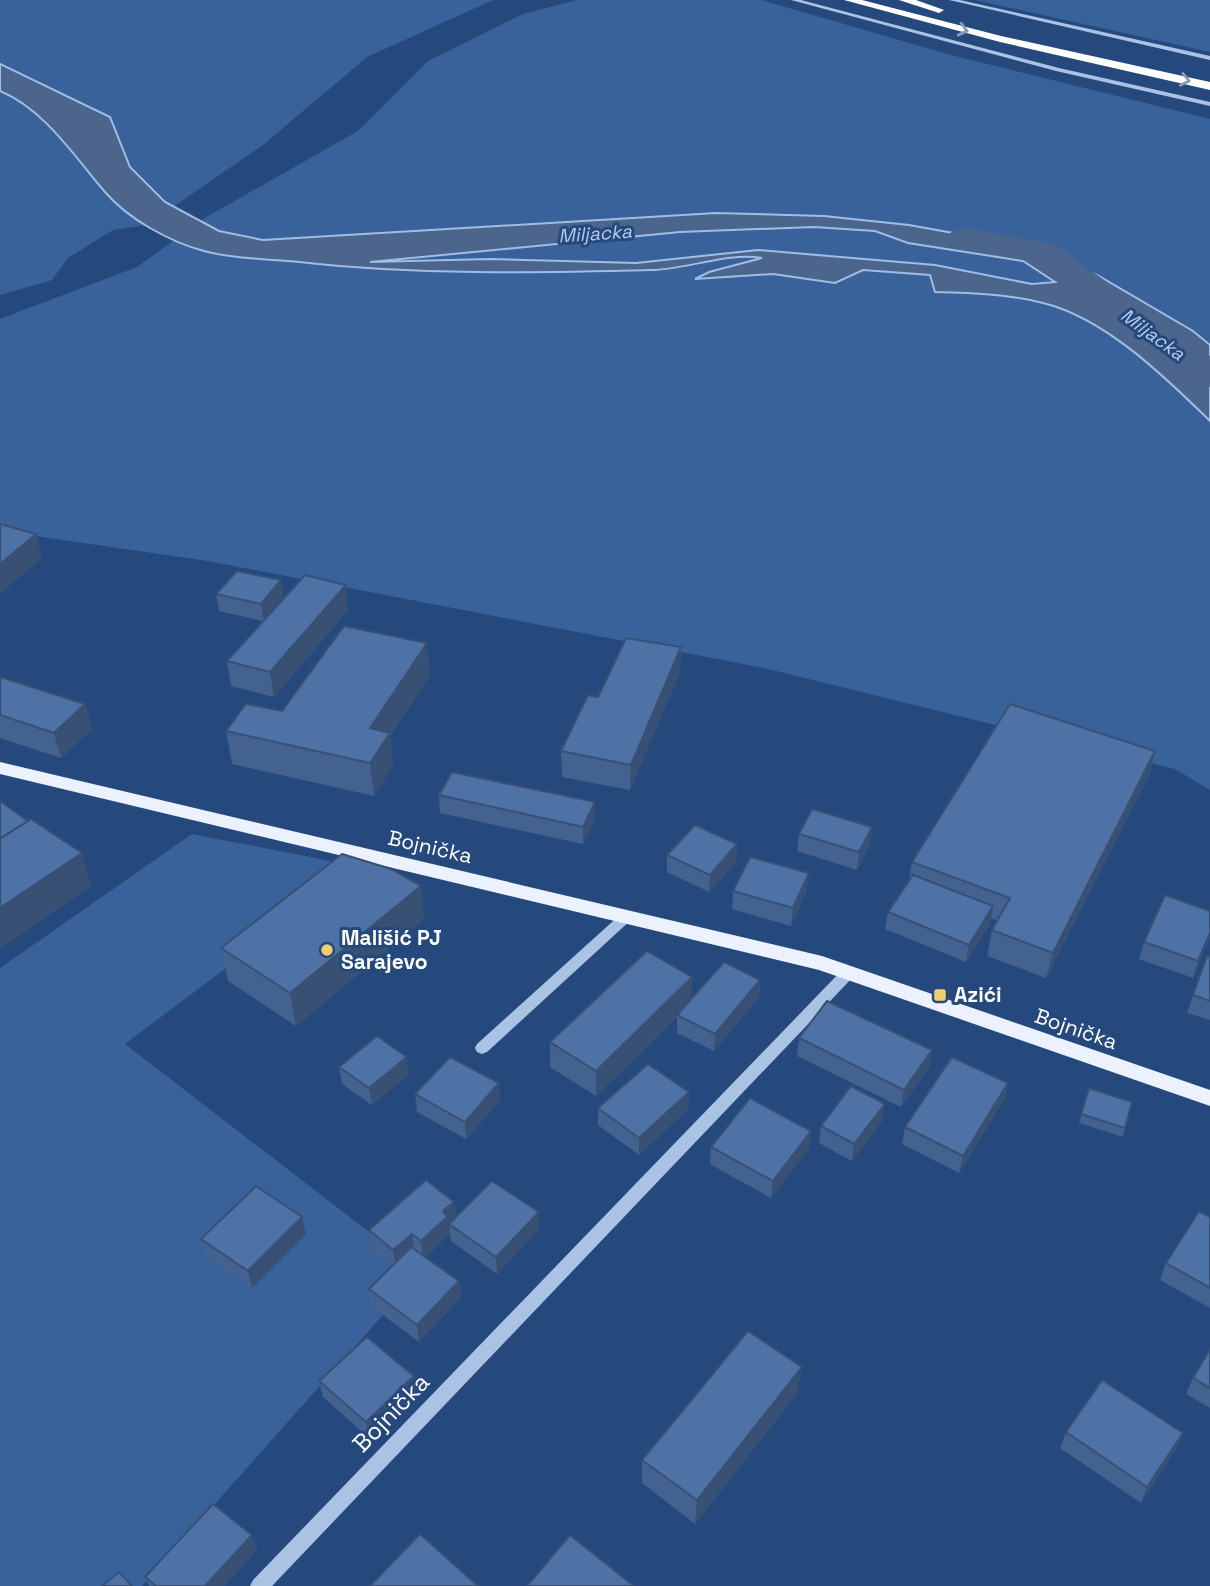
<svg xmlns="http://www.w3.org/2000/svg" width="1210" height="1586" font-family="'Space Grotesk',sans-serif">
  <rect width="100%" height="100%" fill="#25497d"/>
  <!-- green -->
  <g fill="#39629b">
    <polygon points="0,0 493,0 367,57 263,145 147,225 113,230 68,258 52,280 0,295"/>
    <polygon points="577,0 761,0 951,55 1210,119 1210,790 1175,769 764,668 208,561 0,531 0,319 137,267 208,216 358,131 428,61 523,14"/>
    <polygon points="975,0 1210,0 1210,52"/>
    <polygon points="192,834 361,867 125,1044 421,1272 142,1586 0,1586 0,968"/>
  </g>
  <!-- water -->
  <path fill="#4c658c" stroke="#9fbde6" stroke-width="2" fill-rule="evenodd" d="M0 64 110 117 130 167 165 202 219 231 263 240 716 213 824 216 909 225 1020 245 1097 275 1193 331 1210 345V421C1165 377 1105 318 1043 303 1008 294 972 293 935 292L930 275 863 270 835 283 773 274 695 279 709 272 762 258C727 252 689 269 653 270 535 273 416 275 299 262 268 259 234 259 204 251 170 242 128 219 105 192 74 156 45 110 0 91ZM814 227 875 231 908 243 1023 261 1055 282 1032 284 935 265 758 250 636 263 489 259 370 262 680 232Z"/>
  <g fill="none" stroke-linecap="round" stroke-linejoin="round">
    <!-- river -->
    <polygon fill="#4c658c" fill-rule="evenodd" points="965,228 1054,244 1210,356 1210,387 1196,384 1030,261 952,247 947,239 952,231"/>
    <!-- minor -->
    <g fill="#aac3e5" fill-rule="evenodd">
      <polygon points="791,0 801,0 1059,68 1210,102 1210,106 1056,71"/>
      <polygon points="949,0 960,0 1210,56 1210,60"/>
      <polygon points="627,911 632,913 634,916 632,919 487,1052 482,1054 477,1052 475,1048 477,1044 622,913"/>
      <polygon points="849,967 854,968 856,972 854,976 272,1586 250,1586 253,1580 844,968"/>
    </g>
    <!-- major -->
    <polygon fill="#ebf1fd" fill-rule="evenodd" points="0,762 822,956 1210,1090 1210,1106 819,970 0,774"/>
    <!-- highway -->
    <g fill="#fff" fill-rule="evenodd">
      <polygon points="844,0 862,0 1001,36 1210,82 1210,90 1000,42"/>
      <polygon points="899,0 916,0 944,10 939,13"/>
    </g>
  </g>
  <!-- wall -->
  <g fill="#43628f">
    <polygon points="216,594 284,597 266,618 348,610 274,697 231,686 227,661 263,621 219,611"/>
    <polygon points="681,647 680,672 630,790 562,777 561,751 598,697"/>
    <polygon points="430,675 390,736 393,765 374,796 232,764 226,731 282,711"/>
    <polygon points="0,677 85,704 92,729 61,758 0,738"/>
    <polygon points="1155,751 1149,776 1046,978 987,956 992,930 998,921 991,918 990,924 966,962 885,929 888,912 909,880 912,862"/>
    <polygon points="439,795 595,819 583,844 440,813"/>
    <polygon points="872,827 870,844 857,870 797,851 799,834"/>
    <polygon points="737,844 736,862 709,892 667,872 667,855"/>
    <polygon points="421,886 424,919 296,1026 228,981 221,948"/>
    <polygon points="807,890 791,926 732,909 733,891"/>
    <polygon points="1210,911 1210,937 1193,978 1139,959 1144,942"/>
    <polygon points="1207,956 1210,957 1210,1020 1187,1013"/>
    <polygon points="692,977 691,999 760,980 759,997 714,1051 677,1033 677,1017 596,1096 550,1067 550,1042"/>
    <polygon points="799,1038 932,1050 929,1068 901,1107 797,1056"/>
    <polygon points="339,1067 409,1074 372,1105 342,1084"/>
    <polygon points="499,1083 500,1100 466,1139 417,1112 415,1094"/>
    <polygon points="1008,1083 1004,1100 959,1173 902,1144 905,1127"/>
    <polygon points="1089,1088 1132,1102 1123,1137 1079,1123"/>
    <polygon points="689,1092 688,1109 639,1155 598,1125 598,1108"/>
    <polygon points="882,1121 852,1161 819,1143 821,1126"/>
    <polygon points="711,1147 809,1148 771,1198 710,1164"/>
    <polygon points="454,1202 456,1217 539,1229 497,1274 451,1241 449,1225 448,1226 449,1234 425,1257 459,1281 461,1297 419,1342 371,1306 369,1289 393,1265 371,1247 369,1230"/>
    <polygon points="1210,1217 1210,1308 1160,1280 1166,1263"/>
    <polygon points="306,1234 252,1288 205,1256 201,1239"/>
    <polygon points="1210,1349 1210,1408 1186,1394 1193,1378"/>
    <polygon points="414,1376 416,1393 369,1438 323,1397 319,1381"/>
    <polygon points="798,1392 695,1524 642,1483 642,1460"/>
    <polygon points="1066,1432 1183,1433 1176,1449 1141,1503 1060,1448"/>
    <polygon points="257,1550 224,1586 149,1586 145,1577"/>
  </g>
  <!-- shaded-wall -->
  <g fill="#375074">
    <polygon points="36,534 42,558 0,594 0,564"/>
    <polygon points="281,580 284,597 264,621 261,604"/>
    <polygon points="346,585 348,610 274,697 270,672"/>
    <polygon points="427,643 430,675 390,736 393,765 374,796 370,763 370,728"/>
    <polygon points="681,647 680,672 630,790 631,765"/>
    <polygon points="85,704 92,729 61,758 54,733"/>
    <polygon points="1155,751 1149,776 1046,978 1053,953"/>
    <polygon points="595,802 595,819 583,844 583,827"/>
    <polygon points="872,827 870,844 857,870 859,852"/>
    <polygon points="737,844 736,862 709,892 710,875"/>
    <polygon points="82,853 91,886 0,949 0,908"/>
    <polygon points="809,873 807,890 791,926 793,908"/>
    <polygon points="421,886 424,919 296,1026 290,993"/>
    <polygon points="993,906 990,924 966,962 969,945"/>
    <polygon points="1210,933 1210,937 1193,978 1198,961"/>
    <polygon points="692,977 691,1003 596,1096 596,1071"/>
    <polygon points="760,980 759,997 714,1051 715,1034"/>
    <polygon points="932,1050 929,1068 901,1107 904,1090"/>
    <polygon points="407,1057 409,1074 372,1105 369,1088"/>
    <polygon points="499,1083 500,1100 466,1139 465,1122"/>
    <polygon points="1008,1083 1004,1100 959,1173 963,1156"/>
    <polygon points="689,1092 688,1109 639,1155 639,1138"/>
    <polygon points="885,1104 882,1121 852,1161 854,1144"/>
    <polygon points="811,1131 809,1148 771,1198 773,1181"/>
    <polygon points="454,1202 456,1219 448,1226 449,1234 423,1258 421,1241 443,1211"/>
    <polygon points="539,1212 539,1229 497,1274 496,1257"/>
    <polygon points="302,1217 306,1234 252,1288 248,1271"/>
    <polygon points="412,1234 414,1251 396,1267 393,1250"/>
    <polygon points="459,1281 461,1297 419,1342 417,1325"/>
    <polygon points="802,1367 798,1392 695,1524 697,1500"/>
    <polygon points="414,1376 416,1393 369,1438 366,1422"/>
    <polygon points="1183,1433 1176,1449 1141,1503 1147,1487"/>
    <polygon points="252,1535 257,1550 224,1586 205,1586"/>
  </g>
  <!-- building -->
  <g fill="#4e72a6" stroke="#375074" stroke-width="2">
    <polygon points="0,524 36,534 0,564"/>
    <polygon points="237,571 281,580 261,604 216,594"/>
    <polygon points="305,575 346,585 270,672 227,661"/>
    <polygon points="344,626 427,643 370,728 390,733 370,763 226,731 246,704 282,711"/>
    <polygon points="626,638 681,647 631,765 561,751 588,695 598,697"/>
    <polygon points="0,677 85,704 54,733 0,715"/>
    <polygon points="1010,704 1155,751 1053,953 992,930 1010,898 912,862"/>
    <polygon points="452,772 595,802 583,827 439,795"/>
    <polygon points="0,801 28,821 0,839"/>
    <polygon points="812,809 872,827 859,852 799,834"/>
    <polygon points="31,819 82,853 0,908 0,839"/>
    <polygon points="695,825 737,844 710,875 667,855"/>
    <polygon points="342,854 391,869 421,886 290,993 221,948"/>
    <polygon points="750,857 809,873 793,908 733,891"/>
    <polygon points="913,875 993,906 969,945 888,912"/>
    <polygon points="1165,895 1210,911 1210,933 1198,961 1144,942"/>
    <polygon points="647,951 692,977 596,1071 550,1042"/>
    <polygon points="1207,956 1210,957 1210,1001 1193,995"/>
    <polygon points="724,962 760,980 715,1034 677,1015"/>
    <polygon points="827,1001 932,1050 904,1090 799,1038"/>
    <polygon points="377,1036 407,1057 369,1088 339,1067"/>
    <polygon points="450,1057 499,1083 465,1122 415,1094"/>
    <polygon points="952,1057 1008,1083 963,1156 905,1127"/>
    <polygon points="648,1064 689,1092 639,1138 598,1108"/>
    <polygon points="851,1086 885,1104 854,1144 821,1126"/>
    <polygon points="1089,1088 1132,1102 1125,1128 1081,1114"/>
    <polygon points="750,1098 811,1131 773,1181 711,1147"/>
    <polygon points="426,1180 454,1202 443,1211 447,1217 421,1241 412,1234 393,1250 369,1230"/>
    <polygon points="492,1181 539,1212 496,1257 449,1224"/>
    <polygon points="256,1186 302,1217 248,1271 201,1239"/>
    <polygon points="1199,1211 1210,1217 1210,1288 1166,1263"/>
    <polygon points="411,1247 459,1281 417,1325 369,1289"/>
    <polygon points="748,1331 802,1367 697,1500 642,1460"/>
    <polygon points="367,1337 414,1376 366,1422 319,1381"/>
    <polygon points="1210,1349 1210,1388 1193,1378"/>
    <polygon points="1102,1380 1183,1433 1147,1487 1066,1432"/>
    <polygon points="213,1504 252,1535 205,1586 156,1586 145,1577"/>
    <polygon points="420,1534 478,1586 370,1586"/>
    <polygon points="570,1535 634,1586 527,1586"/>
    <polygon points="119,1572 132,1586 102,1586"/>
  </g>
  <!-- one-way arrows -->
  <defs><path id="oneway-chevron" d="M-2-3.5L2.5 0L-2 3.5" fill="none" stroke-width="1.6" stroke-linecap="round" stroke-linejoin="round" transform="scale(1.75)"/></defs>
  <g stroke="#879bb8">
    <use href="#oneway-chevron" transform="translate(963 30) rotate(14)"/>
    <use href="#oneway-chevron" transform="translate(1185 80) rotate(12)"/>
  </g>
  <!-- markers -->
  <g fill="#eece6f" stroke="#25497d" stroke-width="2.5">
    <circle cx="327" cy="950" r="7"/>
    <rect x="933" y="988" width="14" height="14" rx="3.5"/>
  </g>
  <g text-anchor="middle" stroke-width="6" stroke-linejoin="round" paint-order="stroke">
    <!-- far-water labels -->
    <g font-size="19" font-style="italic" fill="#b6cded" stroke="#25497d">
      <text transform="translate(595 233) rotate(-4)" y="7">Miljacka</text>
      <text transform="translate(1153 334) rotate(36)" y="7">Miljacka</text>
    </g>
    <!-- street labels -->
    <g font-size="21" fill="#fff" stroke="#25497d">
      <text transform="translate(430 847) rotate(13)" y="7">Bojnička</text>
      <text transform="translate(1076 1029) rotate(19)" y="7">Bojnička</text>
    </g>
    <!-- poi labels -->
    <g font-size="21" font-weight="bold" fill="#fff" stroke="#25497d" text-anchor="start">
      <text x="341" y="945">Mališić PJ<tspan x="341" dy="24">Sarajevo</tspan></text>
      <text x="954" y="1002">Azići</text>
    </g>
    <!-- near-street labels -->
    <g font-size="24" fill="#fff" stroke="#25497d">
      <text transform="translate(391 1413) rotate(-46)" y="8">Bojnička</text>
    </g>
  </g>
</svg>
